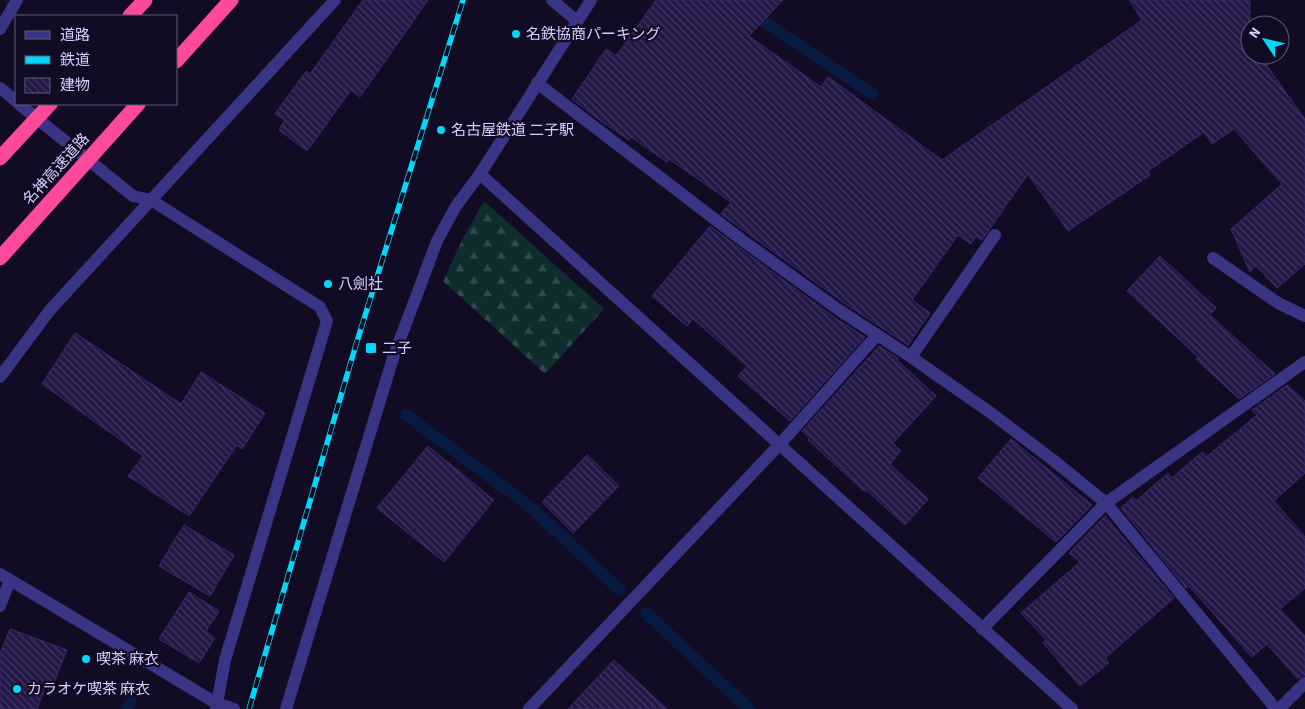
<svg xmlns="http://www.w3.org/2000/svg" width="1305" height="709" font-family="'Source Sans 3','Noto Sans JP',sans-serif">
  <defs>
    <pattern id="forest-firs" width="22" height="20" patternUnits="userSpaceOnUse" patternTransform="scale(1.25)"><rect width="22" height="20" fill="#0f2d2d"/><path d="M5 1l3.5 6h-7zM16 11l3.5 6h-7z" fill="#314a4c"/></pattern>
    <pattern id="building-back-hatch" width="6" height="6" patternUnits="userSpaceOnUse" patternTransform="scale(1.25)"><rect width="6" height="6" fill="#221745"/><path d="M-1 5l2 2M0 0l6 6M5-1l2 2" fill="none" stroke="#413861"/></pattern>
  </defs>
  <rect width="100%" height="100%" fill="#110c23"/>
  <!-- forest -->
  <polygon fill="url(#forest-firs)" points="484,201 604,309 545,374 443,281 462,240"/>
  <g fill="none" stroke-linecap="round" stroke-linejoin="round">
    <!-- stream -->
    <g stroke="#061a42" stroke-width="12">
      <polyline points="731,0 873,94"/>
      <polyline points="406,415 528,505 620,590"/>
      <polyline points="646,613 749,709"/>
      <polyline points="127,709 131,701"/>
    </g>
  </g>
  <!-- building -->
  <g fill="url(#building-back-hatch)" stroke="#392773">
    <polygon points="363,0 428,0 360,97 351,90 307,151 279,130 285,120 275,114 306,71 310,74"/>
    <polygon points="656,0 783,0 749,36 821,87 828,77 942,160 1142,20 1129,0 1250,0 1250,55 1259,55 1305,119 1305,264 1277,288 1256,266 1250,272 1231,229 1282,184 1234,129 1212,144 1204,132 1148,171 1150,175 1068,231 1028,174 982,240 976,236 971,244 958,235 912,300 930,313 908,345 844,303 721,214 731,202 669,159 667,162 631,137 629,140 602,122 572,99 606,49 616,56"/>
    <polygon points="710,226 834,317 865,337 790,421 738,376 747,366 693,319 687,326 652,296"/>
    <polygon points="1160,256 1216,308 1210,315 1275,374 1239,399 1196,359 1198,357 1127,291"/>
    <polygon points="75,333 181,404 201,372 265,413 242,449 237,445 189,516 128,476 143,456 42,384"/>
    <polygon points="879,346 898,358 897,360 936,396 893,443 901,451 890,464 928,499 905,525 866,490 864,491 808,440 810,438 802,431"/>
    <polygon points="1287,385 1305,401 1305,473 1274,501 1305,537 1305,588 1280,609 1305,636 1305,675 1298,679 1267,644 1252,657 1189,586 1186,588 1121,508 1133,497 1136,501 1168,473 1172,478 1202,452 1206,457 1257,415 1252,410"/>
    <polygon points="1011,439 1092,505 1056,542 978,478"/>
    <polygon points="428,446 494,500 444,562 377,508"/>
    <polygon points="587,455 619,486 573,533 542,502"/>
    <polygon points="1105,516 1174,598 1105,658 1109,663 1080,686 1043,643 1046,640 1021,613 1080,562 1069,553"/>
    <polygon points="184,525 234,555 210,596 159,566"/>
    <polygon points="189,592 219,611 206,631 215,638 199,663 159,639"/>
    <polygon points="10,629 67,650 53,685 47,683 37,709 0,709 0,654"/>
    <polygon points="614,660 667,709 568,709"/>
  </g>
  <g fill="none" stroke-linecap="round" stroke-linejoin="round">
    <!-- minor -->
    <g stroke="#3a3485" stroke-width="12">
      <polyline points="552,0 577,21"/>
      <polyline points="591,0 480,174 1072,709"/>
      <polyline points="0,29 17,0"/>
      <polyline points="537,83 742,240 839,310 911,357 991,413 1053,460 1106,503 1276,709"/>
      <polyline points="0,88 16,101"/>
      <polyline points="19,104 133,196 151,200 320,307 327,321 225,660 216,709"/>
      <polyline points="1213,258 1278,303 1305,316"/>
      <polyline points="911,357 995,235"/>
      <polyline points="0,377 50,310 335,0"/>
      <polyline points="0,574 216,703 234,709"/>
      <polyline points="0,606 10,580"/>
      <polyline points="982,629 1106,503 1305,362"/>
      <polyline points="286,709 393,358 437,241 456,206 480,174"/>
      <polyline points="529,709 780,444 877,335"/>
      <polyline points="1279,709 1305,683"/>
    </g>
    <!-- highway -->
    <g stroke="#ff499a" stroke-width="15">
      <polyline points="130,16 145,0"/>
      <polyline points="176,61 231,0"/>
    </g>
    <defs>
      <polyline id="rail" points="249,709 355,348 463,0"/>
    </defs>
    <!-- rail casing -->
    <use href="#rail" stroke="#00d7f9" stroke-width="5.5"/>
    <!-- rail -->
    <use href="#rail" stroke="#110c23" stroke-width="4" stroke-dasharray="11" stroke-linecap="butt"/>
    <!-- highway-bridge -->
    <g stroke="#ff499a" stroke-width="15">
      <polyline points="0,158 50,104"/>
      <polyline points="0,258 138,104"/>
    </g>
  </g>
  <!-- markers -->
  <g fill="#00d7f9" stroke="#110c23" stroke-width="2">
    <circle cx="516" cy="34" r="5"/>
    <circle cx="441" cy="130" r="5"/>
    <circle cx="328" cy="284" r="5"/>
    <rect x="365" y="342" width="12" height="12" rx="2.5"/>
    <circle cx="86" cy="659" r="5"/>
    <circle cx="17" cy="689" r="5"/>
  </g>
  <g text-anchor="middle" stroke-width="4.5" stroke-linejoin="round" paint-order="stroke">
    <!-- poi labels -->
    <g font-size="15" fill="#d6ceff" stroke="#110c23" text-anchor="start">
      <text x="526" y="39">名鉄協商パーキング</text>
      <text x="451" y="135">名古屋鉄道 二子駅</text>
      <text x="338" y="289">八劍社</text>
      <text x="382" y="353">二子</text>
      <text x="96" y="664">喫茶 麻衣</text>
      <text x="27" y="694">カラオケ喫茶 麻衣</text>
    </g>
    <!-- street labels -->
    <g font-size="15" fill="#d6ceff" stroke="#110c23">
      <text transform="translate(56 169) rotate(-48)" y="5">名神高速道路</text>
    </g>
  </g>
  <!-- legend -->
  <rect x="15" y="15" width="162" height="90" fill="#110c23" stroke="#605a7b"/>
  <rect x="25" y="31" width="25" height="8" fill="#3a3485" stroke="#605a7b"/>
  <text x="60" y="40" font-size="15" fill="#d6ceff">道路</text>
  <rect x="25" y="56" width="25" height="8" fill="#00d7f9" stroke="#605a7b"/>
  <text x="60" y="65" font-size="15" fill="#d6ceff">鉄道</text>
  <rect x="25" y="78" width="25" height="15" fill="url(#building-back-hatch)" stroke="#605a7b"/>
  <text x="60" y="90" font-size="15" fill="#d6ceff">建物</text>
  <!-- north arrow -->
  <g transform="translate(1265 40) rotate(305)"><circle r="24" fill="#110c23" stroke="#605a7b"/>
  <path d="M0-4L9 19L0 12L-9 19Z" fill="#00d7f9"/>
  <text y="-8" font-size="14" font-weight="bold" text-anchor="middle" fill="#d6ceff">N</text>
  </g>
</svg>
